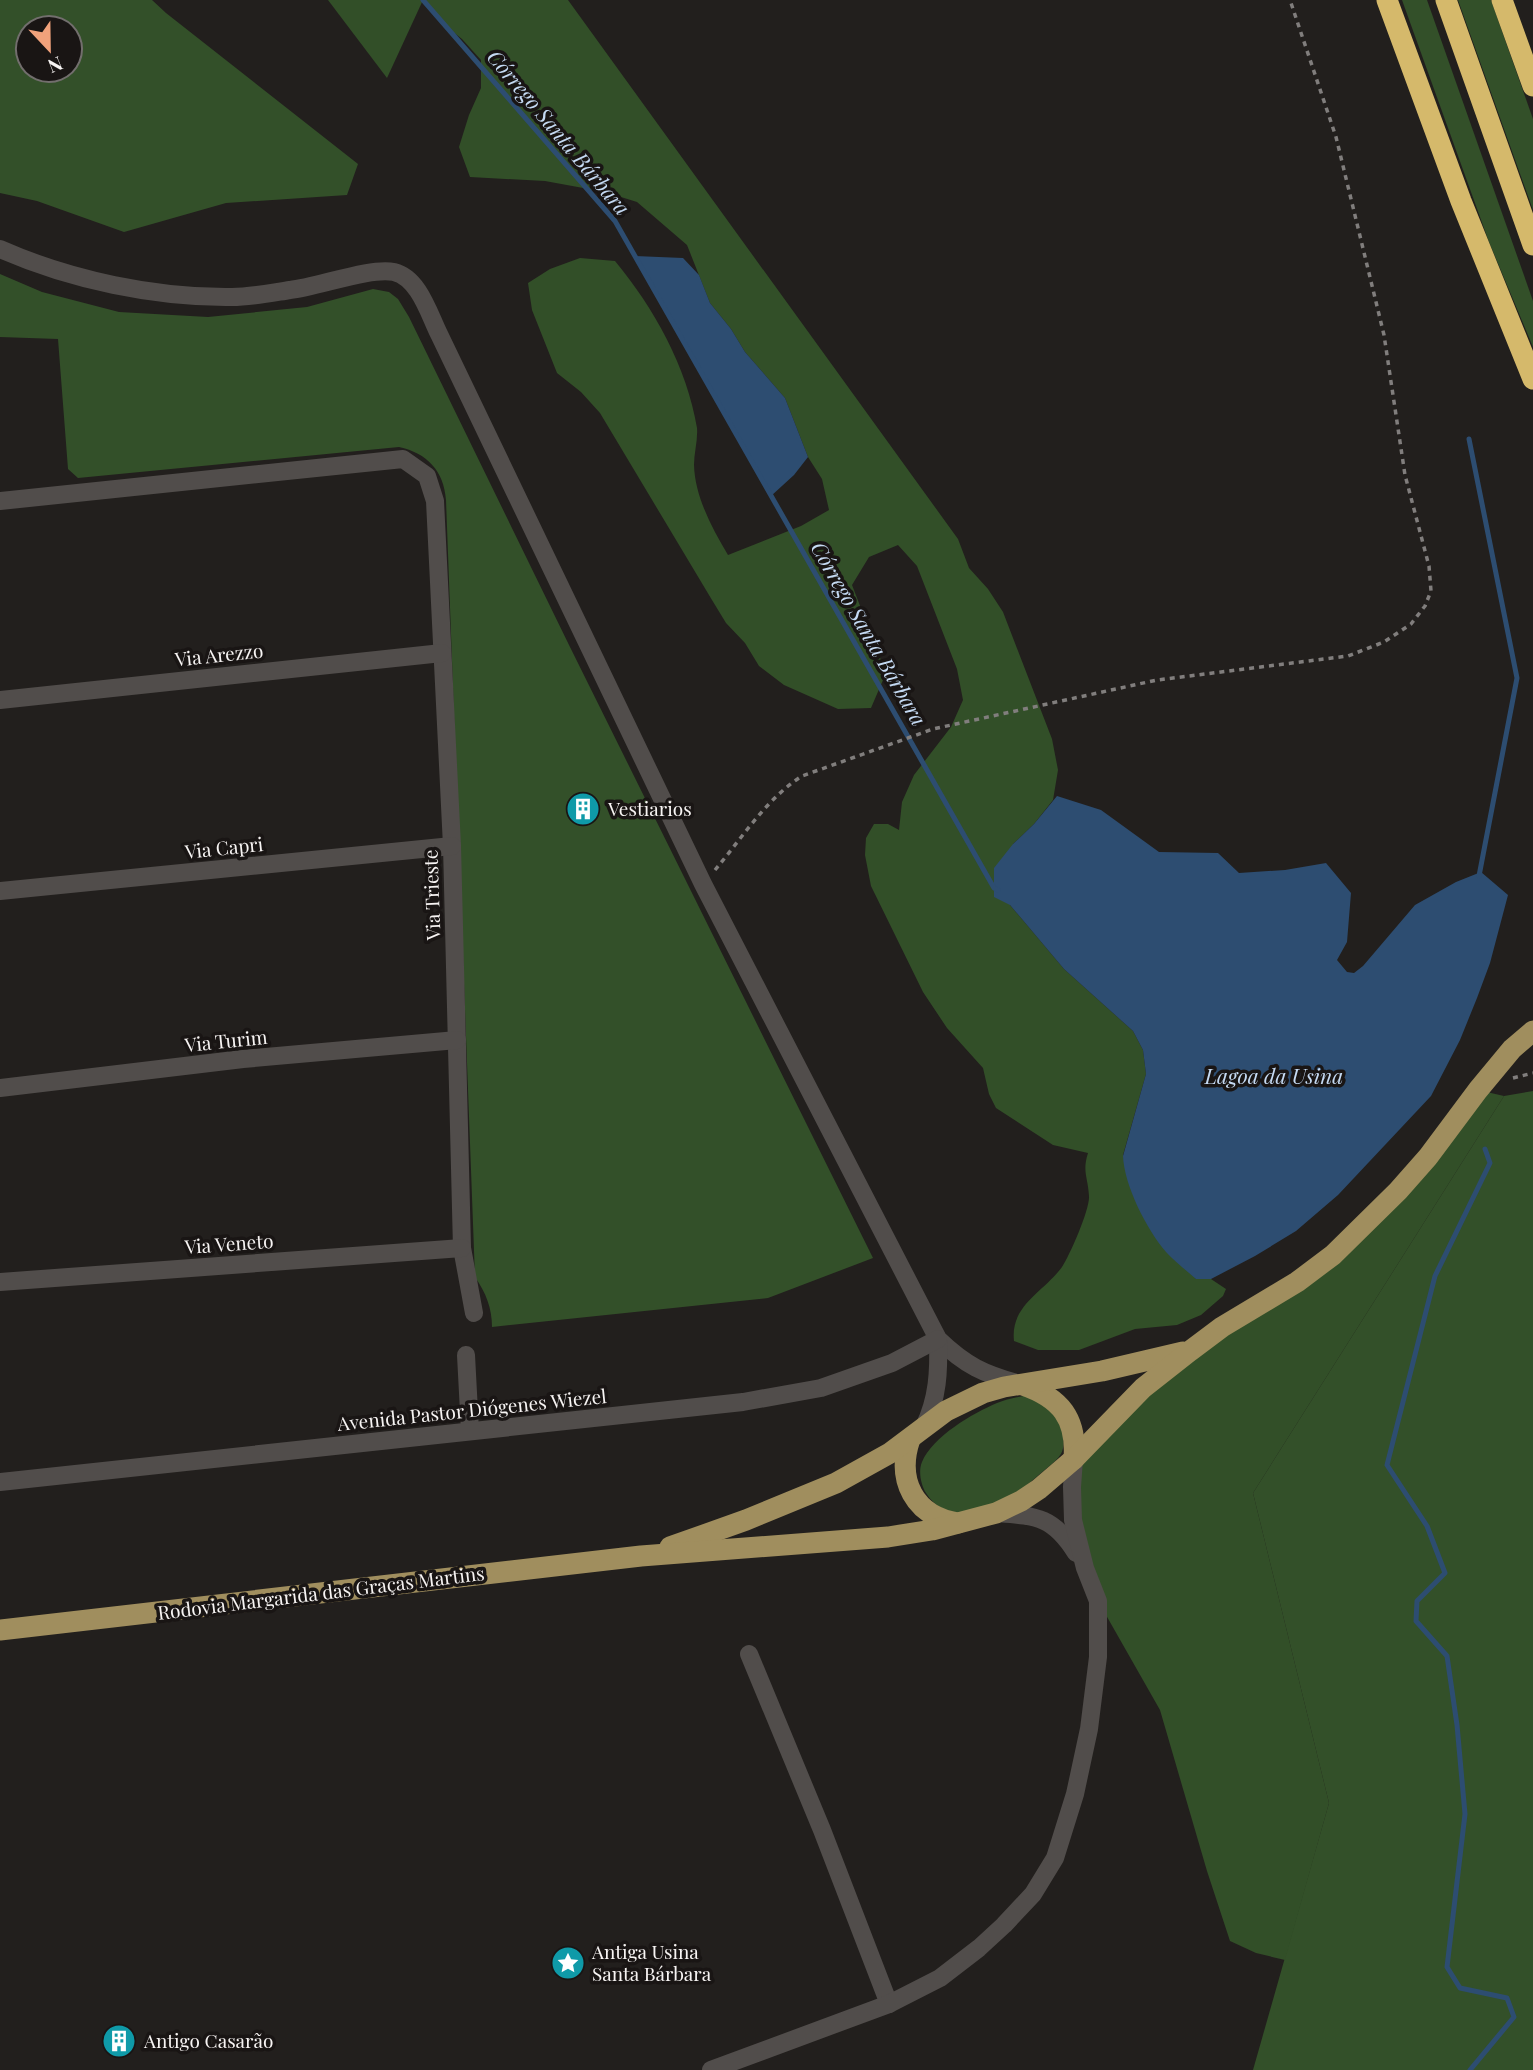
<svg xmlns="http://www.w3.org/2000/svg" width="1533" height="2070" font-family="'Playfair Display',serif">
  <rect width="100%" height="100%" fill="#221f1d"/>
  <!-- green -->
  <g fill="#335029" fill-rule="evenodd">
    <path d="M0 0H152L166 13 358 164 347 195 226 203 124 232 37 201 0 193ZM28 28H70V70H28Z"/>
    <polygon points="1402,0 1427,0 1533,301 1533,347 1489,242"/>
    <polygon points="1458,0 1491,0 1533,119 1533,210"/>
    <path d="M0 274 42 292 119 312 208 317 307 307 373 289 389 292 398 299 409 317 569 645 873 1258 768 1298 492 1327C492 1308 486 1293 475 1277L446 500C444 471 427 453 399 447L78 478 68 469 58 339 0 337Z"/>
    <polygon points="1533,1091 1533,2070 1253,2070 1329,1803 1253,1493 1504,1096"/>
    <path d="M1028 1395 1060 1417C1068 1457 1064 1453 1034 1479 1008 1503 951 1533 926 1493 921 1485 918 1471 922 1462 932 1437 973 1413 997 1403 1006 1399 1018 1397 1028 1395Z"/>
  </g>
  <!-- forest -->
  <g fill="#324f28">
    <polygon points="328,0 423,0 387,78"/>
    <path d="M425 0H568L958 539 969 568 988 589 1003 612 1052 739 1058 770 1053 800 1034 824 1013 844 1010 905 1064 969 1133 1031 1143 1050 1146 1074 1123 1155 1196 1279H1211L1226 1289 1223 1296 1201 1315 1177 1325 1135 1329 1079 1350H1038L1014 1341C1010 1305 1044 1292 1062 1267 1070 1255 1090 1209 1089 1196 1088 1177 1082 1172 1088 1153L1053 1145 996 1108 989 1094 983 1068 947 1028 923 992 871 886 865 855 866 838 874 824H888L899 830 902 802 914 775 951 727 963 700 957 669 917 566 898 545 869 557 852 585 886 673 871 708 838 709 784 685 759 666 745 643 726 623 712 600 600 413 581 392 557 373 532 310 528 283 550 269 580 258 615 261C654 308 687 367 697 428 698 440 694 453 694 465 695 497 712 528 728 555L801 526 829 510 822 479 808 457 785 398 745 352 731 329 710 303 687 245 637 202 605 192 545 181 470 177 459 147 469 115 481 88V60L462 39 438 20Z"/>
    <polygon points="1478,1090 1504,1096 1253,1493 1329,1803 1285,1960 1256,1953 1230,1941 1207,1871 1160,1710 1098,1601 1085,1568 1074,1459 1119,1411 1333,1255"/>
  </g>
  <!-- water -->
  <g fill="#2d4d71">
    <polygon points="635,256 683,258 699,275 710,303 731,329 745,352 785,398 808,457 794,475 771,496"/>
    <path d="M1057 796 1101 810 1159 852 1218 853 1239 873 1285 870 1326 863 1351 893 1347 942 1337 960 1347 972 1354 973 1363 966 1415 905 1456 882 1481 872 1508 895 1490 963 1477 998 1460 1040 1431 1096 1338 1195 1296 1231 1255 1256 1211 1279H1196C1186 1270 1175 1262 1166 1252 1147 1230 1124 1185 1123 1156L1146 1074 1143 1050 1133 1031 1064 969 1010 905 994 897V868L1013 844 1034 824Z"/>
  </g>
  <g fill="none" stroke-linecap="round" stroke-linejoin="round">
    <!-- stream -->
    <g stroke="#2d4d71" stroke-width="5">
      <polyline points="423,0 615,221 994,888 998,890"/>
      <polyline points="1469,439 1517,678 1479,876"/>
      <polyline points="1470,2070 1514,2017 1507,1998 1460,1988 1447,1967 1465,1814 1457,1725 1447,1656 1416,1621 1417,1601 1445,1573 1427,1526 1387,1465 1435,1276 1490,1163 1485,1149"/>
    </g>
    <!-- path -->
    <g stroke="#817e7d" stroke-width="3.5" stroke-dasharray="5 5" stroke-linecap="butt">
      <path d="M715 870C742 838 767 798 802 776L933 729 1157 680 1348 656 1384 642 1411 624 1425 606 1431 591 1429 566 1405 475 1384 335 1336 137 1290 0"/>
      <polyline points="1513,1078 1533,1073"/>
    </g>
    <!-- street -->
    <g stroke="#514d4b" stroke-width="18">
      <path d="M0 249C70 280 156 298 232 297 251 297 271 293 290 290 318 287 370 267 394 272 419 278 429 314 439 334L703 884 938 1339C966 1366 984 1374 1020 1384"/>
      <polyline points="0,501 403,459 427,476 435,501 452,846 462,1248 474,1313"/>
      <polyline points="0,700 442,653"/>
      <polyline points="0,891 452,846"/>
      <polyline points="0,1088 243,1059 457,1040"/>
      <polyline points="0,1282 462,1248"/>
      <polyline points="466,1355 470,1431"/>
      <path d="M924 1427C938 1398 939 1371 938 1339"/>
      <polyline points="0,1482 743,1402 821,1388 892,1363 938,1339"/>
      <path d="M996 1513C1036 1516 1053 1516 1076 1553"/>
      <polyline points="749,1654 822,1830 889,2004"/>
      <polyline points="711,2070 889,2004 940,1978 979,1948 1004,1925 1033,1894 1055,1858 1075,1794 1089,1729 1098,1657 1098,1601 1085,1568 1073,1520 1072,1487 1074,1459"/>
    </g>
    <!-- primary -->
    <g stroke="#a08e5e" stroke-width="21">
      <path d="M1023 1385C1061 1398 1077 1419 1074 1459"/>
      <path d="M910 1439C896 1480 914 1516 958 1523"/>
      <polyline points="670,1547 746,1520 836,1483 890,1453 946,1411 983,1393 1004,1387 1102,1371 1183,1352"/>
      <polyline points="0,1630 641,1556 888,1537 932,1530 996,1513 1021,1501 1039,1489 1074,1459 1143,1388 1190,1351 1222,1327 1297,1282 1333,1255 1398,1191 1428,1157 1478,1090 1512,1049 1533,1031"/>
    </g>
    <!-- highway -->
    <g stroke="#d5b96b" stroke-width="21">
      <polyline points="1387,0 1461,201 1533,379"/>
      <polyline points="1446,0 1533,245"/>
      <polyline points="1502,0 1533,86"/>
    </g>
  </g>
  <!-- icons -->
  <defs>
    <symbol id="building-disc" viewBox="-11 -11 22 22"><circle r="9.5" fill="#0f9aa8" stroke="#191514"/><path d="M-4-6H4V6H1V3H-1V6H-4ZM-2.5-4.3h1.7v1.8h-1.7ZM.8-4.3h1.7v1.8H.8ZM-2.5-1h1.7V.8h-1.7ZM.8-1h1.7V.8H.8Z" fill="#fff"/></symbol>
    <symbol id="sight-disc" viewBox="-11 -11 22 22"><circle r="9.5" fill="#0f9aa8" stroke="#191514"/><path d="M0-6L1.8-2.2L6-1.7L2.9 1.2L3.7 5.4L0 3.3L-3.7 5.4L-2.9 1.2L-6-1.7L-1.8-2.2Z" fill="#fff"/></symbol>
  </defs>
  <g fill-rule="evenodd">
    <use href="#building-disc" x="564" y="790" width="38" height="38"/>
    <use href="#sight-disc" x="549" y="1944" width="38" height="38"/>
    <use href="#building-disc" x="100" y="2022" width="38" height="38"/>
  </g>
  <g text-anchor="middle" stroke-width="7" stroke-linejoin="round" paint-order="stroke">
    <!-- street labels -->
    <g font-size="19" fill="#f7f4f3" stroke="#191514">
      <text transform="translate(219 655) rotate(-6)" y="7">Via Arezzo</text>
      <text transform="translate(224 848) rotate(-6)" y="7">Via Capri</text>
      <text transform="translate(432 895) rotate(-92)" y="7">Via Trieste</text>
      <text transform="translate(226 1041) rotate(-6)" y="7">Via Turim</text>
      <text transform="translate(229 1244) rotate(-4)" y="7">Via Veneto</text>
      <text transform="translate(472 1410) rotate(-6)" y="7">Avenida Pastor Diógenes Wiezel</text>
      <text transform="translate(321 1593) rotate(-7)" y="7">Rodovia Margarida das Graças Martins</text>
    </g>
    <!-- poi labels -->
    <g font-size="19" fill="#f7f4f3" stroke="#191514" text-anchor="start">
      <text x="608" y="816">Vestiarios</text>
      <text x="592" y="1959">Antiga Usina<tspan x="592" dy="22">Santa Bárbara</tspan></text>
      <text x="144" y="2048">Antigo Casarão</text>
    </g>
    <!-- water labels -->
    <g font-size="21" font-style="italic" fill="#c5daf3" stroke="#191514">
      <text transform="translate(558 133) rotate(50)" y="7">Córrego Santa Bárbara</text>
      <text transform="translate(868 634) rotate(60)" y="7">Córrego Santa Bárbara</text>
      <text x="1274" y="1084">Lagoa da Usina</text>
    </g>
  </g>
  <!-- north arrow -->
  <g transform="translate(49 49) rotate(158)"><circle r="33" fill="#191514" stroke="#726e6d" stroke-width="2"/>
  <path d="M0-5L12 26L0 18L-12 26Z" fill="#f1a27b"/>
  <text y="-10" font-size="19" font-weight="bold" text-anchor="middle" fill="#f7f4f3">N</text>
  </g>
</svg>
